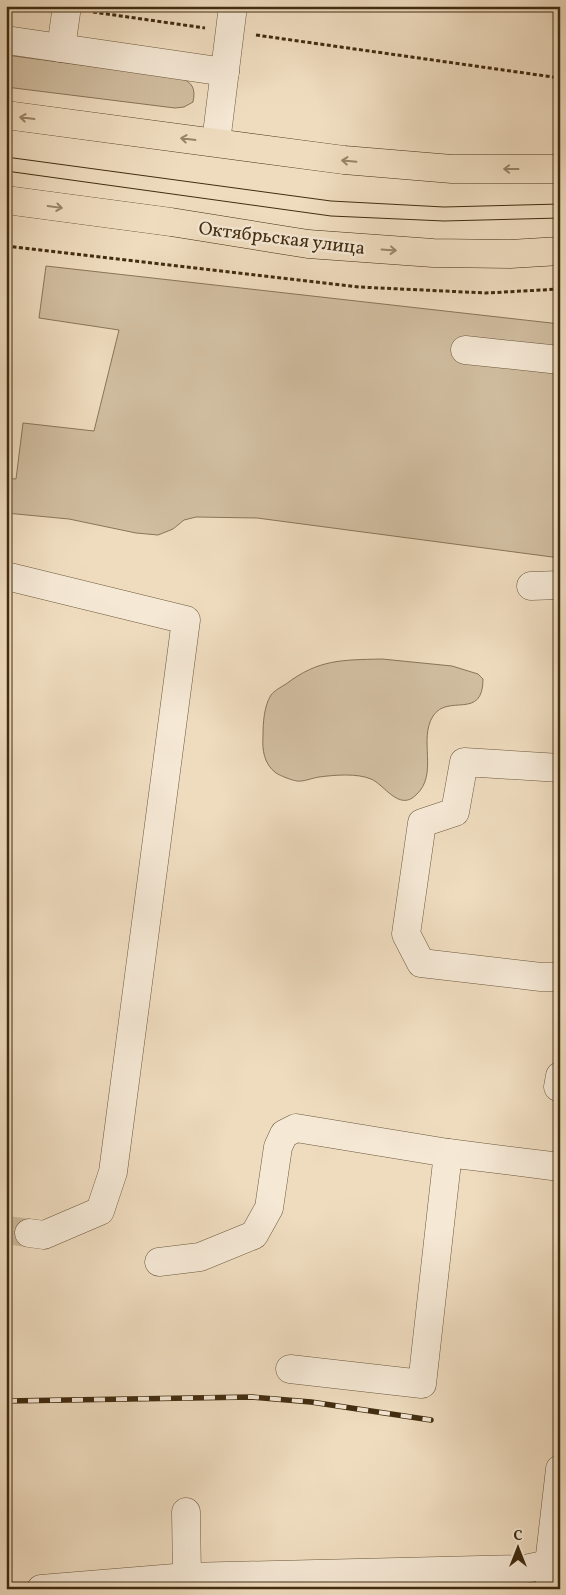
<svg xmlns="http://www.w3.org/2000/svg" width="566" height="1595" font-family="Vollkorn,serif">
  <rect width="100%" height="100%" fill="#efdcbf"/>
  <filter id="stains"><feTurbulence type="fractalNoise" baseFrequency=".004" numOctaves="4"/><feColorMatrix values="0 0 0 0 .2 0 0 0 0 .09 0 0 0 0 .02 0 0 0 .5 -.17"/></filter>
  <radialGradient id="worn" r=".72"><stop offset=".6" stop-color="#630" stop-opacity="0"/><stop offset="1" stop-color="#630" stop-opacity=".3"/></radialGradient>
  <!-- green -->
  <g fill="#d1bea1" stroke="#897558">
    <path d="M6 55 180 78C192 82 196 88 193 102L184 107 175 108 6 87Z"/>
    <polygon points="46,266 560,324 560,558 257,518 196,517 184,520 173,529 158,535 136,533 69,519 6,513 6,478 16,479 23,423 94,431 119,330 39,318"/>
    <path d="M382 659 452 666 478 674 483 679C483 721 448 693 433 716 418 740 439 774 416 795 399 812 384 784 371 779 357 773 334 775 319 777 312 778 303 782 297 781 291 780 281 776 276 773 264 764 262 750 263 736 263 723 264 706 271 695 274 691 281 687 286 684 319 659 342 660 382 659Z"/>
  </g>
  <g fill="none" stroke-linecap="round" stroke-linejoin="round">
    <!-- minor-tunnel -->
    <polyline stroke="#ccb99c" stroke-width="28" stroke-dasharray="28 14" stroke-linecap="butt" points="6,1230 29,1233"/>
    <defs>
      <g id="minor">
        <polyline points="6,40 225,72"/>
        <polyline points="61,48 67,6"/>
        <polyline points="216,142 233,6"/>
        <polyline points="465,350 560,360"/>
        <polyline points="6,576 186,620 113,1172 100,1211 44,1235 29,1233"/>
        <polyline points="531,586 560,585"/>
        <polyline points="560,768 464,762 455,812 422,823 406,934 421,963 541,977 560,977"/>
        <polyline points="558,1087 560,1076"/>
        <polyline points="159,1262 200,1257 254,1235 269,1208 278,1147 284,1134 296,1128 448,1153"/>
        <polyline points="290,1369 422,1384 448,1153 560,1167"/>
        <polyline points="186,1512 187,1577"/>
        <polyline points="41,1589 187,1577 525,1569 549,1564 560,1567"/>
        <polyline points="550,1589 549,1564 560,1469"/>
      </g>
      <g id="major">
        <polyline points="6,115 344,160 452,169 560,169"/>
        <polyline points="6,200 171,222 308,244 433,253 510,254 560,251"/>
      </g>
    </defs>
    <!-- minor casing -->
    <use href="#minor" stroke="#6c583c" stroke-width="29"/>
    <!-- major casing -->
    <use href="#major" stroke="#412c10" stroke-width="29"/>
    <!-- path -->
    <g stroke="#412c10" stroke-width="3" stroke-dasharray="4 2.5" stroke-linecap="butt">
      <polyline points="93,12 205,28"/>
      <polyline points="256,35 560,78"/>
      <polyline points="6,246 359,287 486,293 560,289"/>
    </g>
    <!-- minor -->
    <use href="#minor" stroke="#f5e8d5" stroke-width="28"/>
    <!-- major -->
    <use href="#major" stroke="#efdcbf" stroke-width="28"/>
    <!-- tram -->
    <g stroke="#412c10" stroke-width="1">
      <polyline points="6,157 331,201 444,207 560,204"/>
      <polyline points="6,171 331,216 444,221 560,218"/>
    </g>
    <defs>
      <polyline id="rail" points="6,1401 252,1397 311,1402 431,1420"/>
    </defs>
    <!-- rail casing -->
    <use href="#rail" stroke="#412c10" stroke-width="5.5"/>
    <!-- rail -->
    <use href="#rail" stroke="#f5e8d5" stroke-width="4" stroke-dasharray="11" stroke-linecap="butt"/>
  </g>
  <!-- one-way arrows -->
  <defs><path id="oneway-shaft" d="M-6 0H5M1.5-3L5.5 0L1.5 3" fill="none" stroke-width="1.6" stroke-linecap="round" stroke-linejoin="round" transform="scale(1.25)"/></defs>
  <g stroke="#988468">
    <use href="#oneway-shaft" transform="translate(27 118) rotate(-173)"/>
    <use href="#oneway-shaft" transform="translate(188 139) rotate(-173)"/>
    <use href="#oneway-shaft" transform="translate(349 161) rotate(-175)"/>
    <use href="#oneway-shaft" transform="translate(511 169) rotate(180)"/>
    <use href="#oneway-shaft" transform="translate(55 207) rotate(8)"/>
    <use href="#oneway-shaft" transform="translate(389 250) rotate(4)"/>
  </g>
  <g text-anchor="middle" stroke-width="5" stroke-linejoin="round" paint-order="stroke">
    <!-- street labels -->
    <g font-size="19" fill="#412c10" stroke="#f5e8d5">
      <text transform="translate(282 237) rotate(7)" y="7">Октябрьская улица</text>
    </g>
  </g>
  <!-- margin -->
  <rect width="566" height="1595" fill="none" stroke="#efdcbf" stroke-width="25"/>
  <rect x="8" y="8" width="551" height="1580" fill="none" stroke="#412c10" stroke-width="2.5"/>
  <rect x="12" y="12" width="541" height="1570" fill="none" stroke="#412c10"/>
  <!-- north arrow -->
  <g transform="translate(518 1548)" stroke="#f5e8d5" stroke-width="4" paint-order="stroke">
  <path d="M0-4L9 19L0 12L-9 19Z" fill="#412c10"/>
  <text y="-8" font-size="14" font-weight="bold" text-anchor="middle" fill="#412c10">С</text>
  </g>
  <rect width="100%" height="100%" filter="url(#stains)"/>
  <rect width="100%" height="100%" fill="url(#worn)"/>
</svg>
